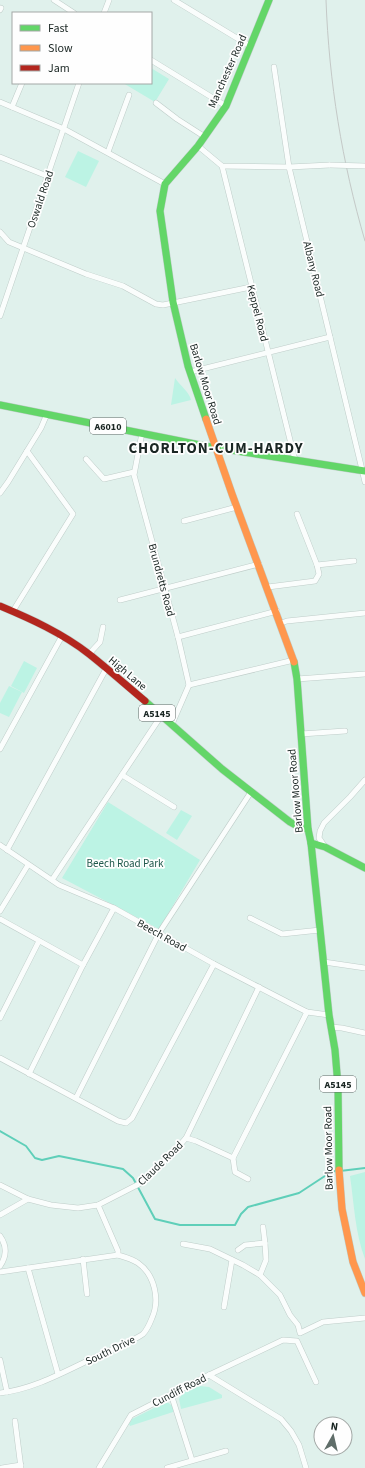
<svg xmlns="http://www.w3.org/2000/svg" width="365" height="1468" font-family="'Source Sans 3',sans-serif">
  <rect width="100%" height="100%" fill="#e0f1ec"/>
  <!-- green -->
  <g fill="#bcf3e4">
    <polygon points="151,68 169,79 155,102 123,83 151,83"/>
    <polygon points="78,151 99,161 86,187 65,177"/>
    <path d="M175 378C180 386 189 391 191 400L171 405Z"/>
    <polygon points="24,661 37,668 24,693 11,686"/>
    <polygon points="9,686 22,692 9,717 0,713 0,703"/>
    <polygon points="108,802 200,860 159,929 62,878"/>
    <polygon points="181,810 192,816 177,840 166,833"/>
    <path d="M365 1172V1259C355 1233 354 1203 350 1176Z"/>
    <polygon points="200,1386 209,1387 222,1395 222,1398 181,1409 179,1399 183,1393"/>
    <path d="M166 1402C171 1404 175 1407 173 1412L130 1426 129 1424 132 1419Z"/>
  </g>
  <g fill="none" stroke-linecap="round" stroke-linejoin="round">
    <!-- stream -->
    <g stroke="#5fcfb9" stroke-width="2">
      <polyline points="0,1131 26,1146 35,1158 42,1160 59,1156 123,1169 133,1178 155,1219 180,1225 235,1225 241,1214 248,1207 299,1193 331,1172 336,1171"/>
      <polyline points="340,1171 365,1168"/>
    </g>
    <defs>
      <g id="street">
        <polyline points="54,0 74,13"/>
        <polyline points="174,0 250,46"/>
        <polyline points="0,10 1,8"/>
        <polyline points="104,13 109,0"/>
        <polyline points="151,60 226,106"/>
        <polyline points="274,67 289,167 365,482"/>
        <polyline points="0,102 64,129 165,184"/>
        <polyline points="156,103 177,119 205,137"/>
        <polyline points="12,107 22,83"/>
        <polyline points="198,146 222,166 289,167 330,165"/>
        <polyline points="108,152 129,95"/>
        <polyline points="0,157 47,176"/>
        <polyline points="222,166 295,460"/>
        <polyline points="0,232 9,242 86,274 123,286 156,304 163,305 251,287"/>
        <polyline points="0,316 79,83"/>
        <polyline points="190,372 330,337"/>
        <polyline points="142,433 134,475 178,637 189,685 172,724"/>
        <polyline points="86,459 104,479 134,472"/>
        <polyline points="0,493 8,482 41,428 47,414"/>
        <polyline points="184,521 237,507"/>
        <polyline points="317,565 354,561"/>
        <polyline points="268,587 315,581 319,574 317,565 297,514"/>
        <polyline points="120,600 259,564"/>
        <polyline points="13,611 73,514 27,451"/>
        <polyline points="281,623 287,621 365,613"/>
        <polyline points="178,637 277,611"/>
        <polyline points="89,654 100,642 103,627"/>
        <polyline points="297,679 365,674"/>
        <polyline points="189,685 294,660"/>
        <polyline points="301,734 345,731"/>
        <polyline points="0,749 62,636"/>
        <polyline points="122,775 174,807"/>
        <polyline points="0,845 59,885 114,908 214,964 297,1007 307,1012 329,1015"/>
        <polyline points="325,847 319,838 320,831 324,823 350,797 365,780"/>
        <polyline points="7,850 106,669"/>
        <polyline points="52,880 161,716"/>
        <polyline points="0,911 28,865"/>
        <polyline points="250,918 282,934 320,930"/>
        <polyline points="0,919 83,965"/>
        <polyline points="324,962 365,968"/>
        <polyline points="0,1018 39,941"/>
        <polyline points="331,1027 342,1028 365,1033"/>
        <polyline points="0,1058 118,1121 126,1123 132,1118 214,964"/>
        <polyline points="29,1074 83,965 114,908"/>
        <polyline points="76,1098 159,933 251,792"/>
        <polyline points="186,1138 259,987"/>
        <polyline points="233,1158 235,1172 248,1179"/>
        <polyline points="0,1185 28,1199 51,1205 78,1208 98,1205 139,1184 171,1155 186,1138 196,1141 233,1158 307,1012"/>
        <polyline points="0,1215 28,1199"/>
        <polyline points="263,1227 265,1243"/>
        <path d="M0 1236C7 1246 7 1256 0 1266"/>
        <polyline points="183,1244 210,1249 243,1265 260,1275 280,1295 290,1315 298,1325 300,1333 323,1322 365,1318"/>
        <polyline points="238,1250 245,1245 265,1243 266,1260 260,1275"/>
        <polyline points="83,1259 87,1294"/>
        <polyline points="28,1268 58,1374"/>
        <polyline points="0,1272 118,1255"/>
        <polyline points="224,1307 232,1260"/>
        <polyline points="0,1360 7,1392"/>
        <polyline points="209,1375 281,1419 291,1431 299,1445 306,1468"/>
        <path d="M0 1393C36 1389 69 1369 102 1354 113 1349 133 1341 143 1334 147 1330 150 1323 152 1318 160 1300 155 1275 138 1263 132 1259 125 1257 118 1255V1251L98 1205"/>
        <polyline points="171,1394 192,1460"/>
        <polyline points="15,1421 21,1468"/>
        <polyline points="2,1468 21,1465"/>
        <polyline points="99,1468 131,1415 209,1375 283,1340 297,1341 316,1382"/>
        <polyline points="167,1468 226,1451"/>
      </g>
      <g id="fast">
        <polyline points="0,405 205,446 365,471"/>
        <polyline points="206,419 188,366 173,302 160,211 165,184 198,146 226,106 269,0"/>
        <polyline points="294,662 297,679 308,829"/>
        <polyline points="145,701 222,769 290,822 299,827 308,829 311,843 329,1015 335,1050 338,1086 339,1170"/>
        <polyline points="311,843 325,847 365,868"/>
      </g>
      <g id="slow">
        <polyline points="206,419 232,494 294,662"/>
        <polyline points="339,1170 342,1209 353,1262 365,1293"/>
      </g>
      <path id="jam" d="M0 606C31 619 62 633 89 654 108 669 127 686 145 701"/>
    </defs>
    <!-- street casing -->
    <use href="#street" stroke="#bfcdc9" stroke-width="6"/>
    <!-- fast casing -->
    <use href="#fast" stroke="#bfcdc9" stroke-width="8"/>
    <!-- slow casing -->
    <use href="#slow" stroke="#bfcdc9" stroke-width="8"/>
    <!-- jam casing -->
    <use href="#jam" stroke="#bfcdc9" stroke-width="8"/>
    <!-- street -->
    <use href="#street" stroke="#fafdfc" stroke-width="5"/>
    <!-- fast -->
    <use href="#fast" stroke="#63d668" stroke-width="7"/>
    <!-- slow -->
    <use href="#slow" stroke="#ff974d" stroke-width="7"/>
    <!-- jam -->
    <use href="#jam" stroke="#b3261e" stroke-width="7"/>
    <!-- tram -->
    <path stroke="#c4c9c7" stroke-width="1" d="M326 0C329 82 342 162 365 241"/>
    <defs>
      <polyline id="street-bridge" points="330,165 365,166"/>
    </defs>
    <!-- street-bridge casing -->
    <use href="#street-bridge" stroke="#bfcdc9" stroke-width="6" stroke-linecap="butt"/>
    <!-- street-bridge -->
    <use href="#street-bridge" stroke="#fafdfc" stroke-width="5"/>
  </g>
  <g text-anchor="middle" stroke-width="3.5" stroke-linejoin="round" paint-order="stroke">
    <!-- shield labels -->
    <g fill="#fefefe" stroke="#5e6765" stroke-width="1">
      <rect x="90" y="418" width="36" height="16" rx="3"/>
      <rect x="139" y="705" width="36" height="16" rx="3"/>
      <rect x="320" y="1076" width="36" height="16" rx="3"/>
    </g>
    <g font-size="10" font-weight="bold" fill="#1a2623">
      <text x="108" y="430">A6010</text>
      <text x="157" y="717">A5145</text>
      <text x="338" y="1088">A5145</text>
    </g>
    <!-- street labels -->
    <g font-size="11" fill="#1a2623" stroke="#fefefe">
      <text transform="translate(227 71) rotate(-66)" y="4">Manchester Road</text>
      <text transform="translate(40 199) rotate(-71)" y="4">Oswald Road</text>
      <text transform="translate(314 269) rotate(76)" y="4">Albany Road</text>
      <text transform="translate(258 313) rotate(76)" y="4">Keppel Road</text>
      <text transform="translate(206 384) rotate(73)" y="4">Barlow Moor Road</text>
      <text transform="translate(162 580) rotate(75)" y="4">Brundretts Road</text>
      <text transform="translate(128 673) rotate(40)" y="4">High Lane</text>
      <text transform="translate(295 791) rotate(-95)" y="4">Barlow Moor Road</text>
      <text transform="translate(162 935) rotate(29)" y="4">Beech Road</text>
      <text transform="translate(328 1148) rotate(-91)" y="4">Barlow Moor Road</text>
      <text transform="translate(160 1163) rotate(-44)" y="4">Claude Road</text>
      <text transform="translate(110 1350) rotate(-26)" y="4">South Drive</text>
      <text transform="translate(179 1390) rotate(-27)" y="4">Cundiff Road</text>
    </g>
    <!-- park labels -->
    <g font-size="11" fill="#215a4d" stroke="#fefefe">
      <text x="125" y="867">Beech Road Park</text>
    </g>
    <!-- district labels -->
    <g font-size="15" font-weight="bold" letter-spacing="1" fill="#1a2623" stroke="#fefefe">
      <text x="216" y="453">CHORLTON-CUM-HARDY</text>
    </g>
  </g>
  <!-- legend -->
  <rect x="12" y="12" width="140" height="72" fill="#fefefe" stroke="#a3a8a6"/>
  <rect x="20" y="25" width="20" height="6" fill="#63d668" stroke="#a3a8a6"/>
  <text x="48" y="32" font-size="12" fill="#1a2623">Fast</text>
  <rect x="20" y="45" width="20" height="6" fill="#ff974d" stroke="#a3a8a6"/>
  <text x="48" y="52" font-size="12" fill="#1a2623">Slow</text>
  <rect x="20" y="65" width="20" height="6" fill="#b3261e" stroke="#a3a8a6"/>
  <text x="48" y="72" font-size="12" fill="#1a2623">Jam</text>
  <!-- north arrow -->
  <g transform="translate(333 1436) rotate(8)"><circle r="19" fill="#fefefe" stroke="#a3a8a6"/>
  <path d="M0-3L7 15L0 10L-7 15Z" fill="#5f6d69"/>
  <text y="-6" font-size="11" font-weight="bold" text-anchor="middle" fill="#1a2623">N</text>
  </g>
</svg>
